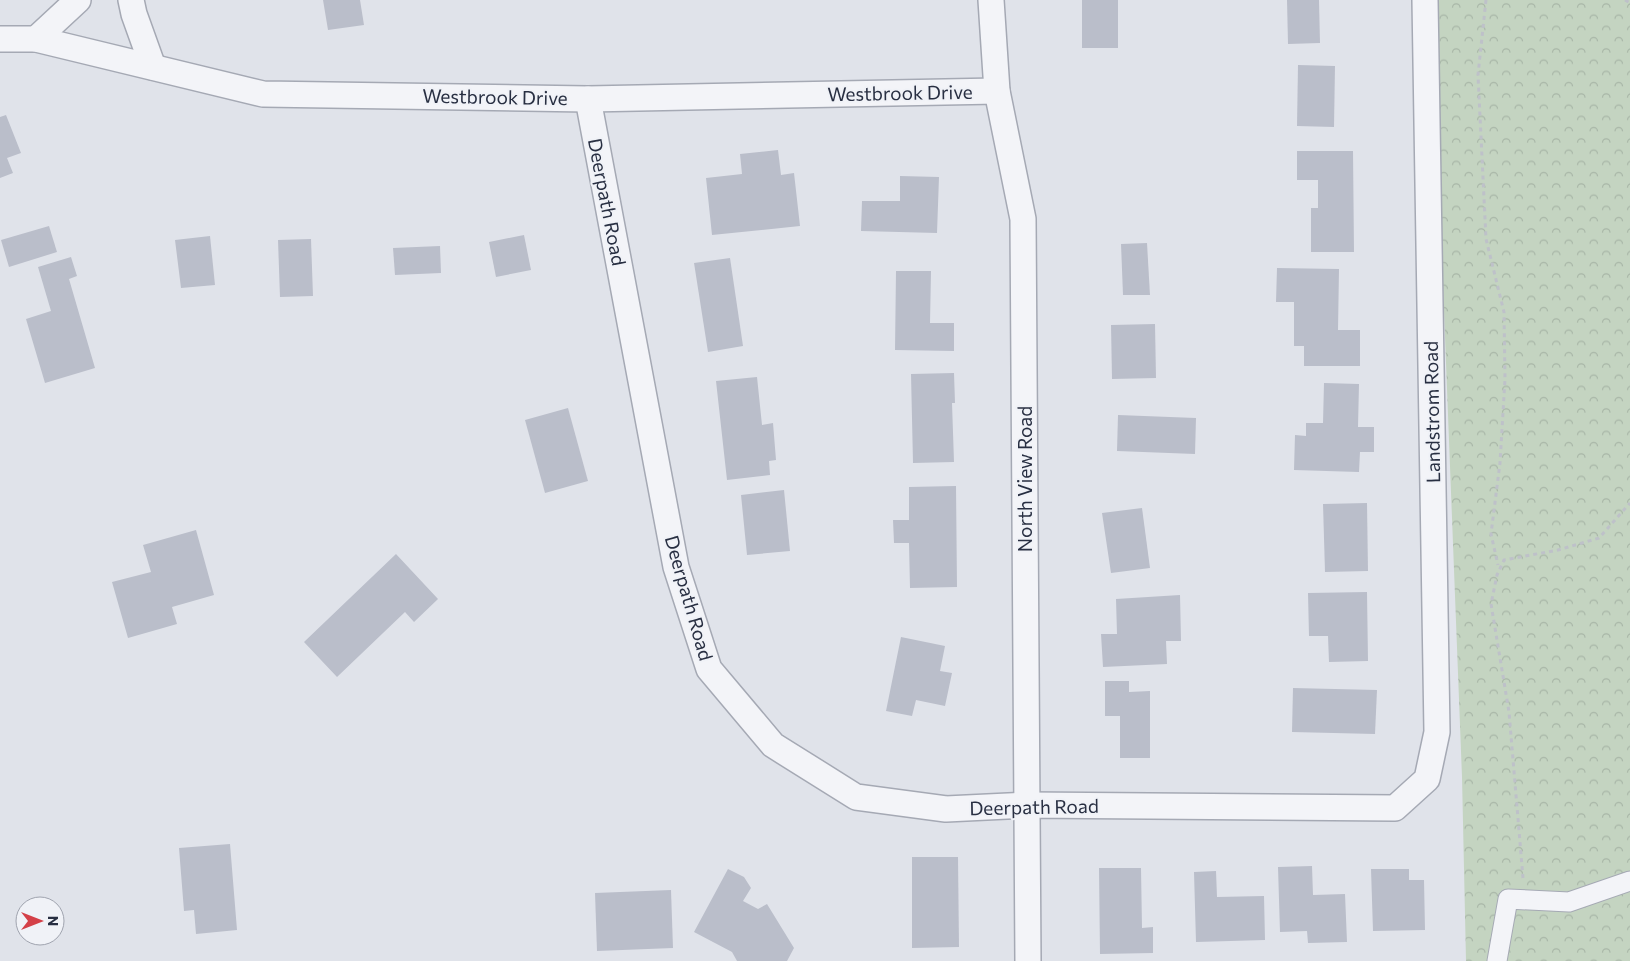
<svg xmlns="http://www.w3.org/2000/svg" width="1630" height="961" font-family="Commissioner,sans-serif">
  <defs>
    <pattern id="park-crowns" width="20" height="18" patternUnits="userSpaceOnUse" patternTransform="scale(1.25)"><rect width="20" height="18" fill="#c4d4c1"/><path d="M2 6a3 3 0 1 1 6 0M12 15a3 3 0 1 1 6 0" fill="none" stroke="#a8b6a7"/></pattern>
  </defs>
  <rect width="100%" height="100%" fill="#e0e3ea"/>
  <!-- park -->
  <polygon fill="url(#park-crowns)" points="1432,0 1630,0 1630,961 1466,961 1462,777"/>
  <!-- building -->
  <g fill="#babeca">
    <polygon points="323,0 360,0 364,25 328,30"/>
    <rect x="1082" y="0" width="36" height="48"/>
    <polygon points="1287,0 1319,0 1320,43 1288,44"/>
    <polygon points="1298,65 1335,66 1334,127 1297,126"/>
    <polygon points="6,115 21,153 7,158 13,173 0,178 0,117"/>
    <polygon points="778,150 781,175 794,173 800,226 712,235 706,178 742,174 740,154"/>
    <polygon points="1297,151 1353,151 1354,252 1311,252 1311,208 1318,208 1318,180 1297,180"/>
    <polygon points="900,176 939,177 937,233 861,231 862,201 900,201"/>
    <polygon points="49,226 57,252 9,267 1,240"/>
    <polygon points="524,235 531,270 496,277 489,242"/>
    <polygon points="210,236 215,285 181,288 175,240"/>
    <polygon points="311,239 313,296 280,297 278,240"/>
    <polygon points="1147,243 1150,295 1123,295 1121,244"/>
    <polygon points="440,246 441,273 395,275 393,248"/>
    <polygon points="71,257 77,276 69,279 95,368 45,383 26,319 51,311 38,267"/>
    <polygon points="730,258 743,346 708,352 694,263"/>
    <polygon points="1277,268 1339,269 1338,330 1360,330 1360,366 1304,366 1304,346 1294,346 1294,302 1276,302"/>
    <polygon points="896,271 931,271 930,323 954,323 954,351 895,350"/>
    <polygon points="1155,324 1156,378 1112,379 1111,325"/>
    <polygon points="954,373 955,403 952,403 954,462 913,463 911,374"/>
    <polygon points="757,377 762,425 773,423 776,460 769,461 770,475 727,480 716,381"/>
    <polygon points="1324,383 1359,384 1358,427 1374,427 1374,452 1360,452 1359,472 1294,470 1295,435 1306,436 1306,423 1323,423"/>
    <polygon points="568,408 588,481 545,493 525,420"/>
    <polygon points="1118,415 1196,418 1195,454 1117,451"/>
    <polygon points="956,486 957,587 910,588 909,543 894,543 893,520 909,520 909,487"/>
    <polygon points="784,490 790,551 747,555 741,495"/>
    <polygon points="1367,503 1368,571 1325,572 1323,504"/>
    <polygon points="1142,508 1150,568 1111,573 1102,513"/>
    <polygon points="196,530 214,595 172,607 177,624 128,638 112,582 151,572 143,545"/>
    <polygon points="396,554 438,599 414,622 405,612 337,677 304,642"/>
    <polygon points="1367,592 1368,661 1329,662 1328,636 1309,636 1308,593"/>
    <polygon points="1180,595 1181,641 1166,641 1167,664 1103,667 1101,634 1117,634 1116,599"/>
    <polygon points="901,637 945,646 940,671 952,673 945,706 916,700 912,716 886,711"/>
    <polygon points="1105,681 1129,681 1129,692 1150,691 1150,758 1120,758 1120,716 1105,716"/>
    <polygon points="1293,688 1377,690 1375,734 1292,732"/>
    <polygon points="230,844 237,930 196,934 194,910 184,911 179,848"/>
    <polygon points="912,857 958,857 959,947 912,948"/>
    <polygon points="1312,866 1313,895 1345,894 1347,942 1308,943 1307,931 1280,932 1278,867"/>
    <polygon points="1099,868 1141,868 1142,928 1153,927 1153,953 1100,954"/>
    <polygon points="728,869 744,877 751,888 743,901 758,909 767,904 794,948 787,961 737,961 732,952 694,932"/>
    <polygon points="1371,869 1409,869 1409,880 1424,880 1425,930 1373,931"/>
    <polygon points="1216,871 1217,897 1264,896 1265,940 1196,942 1194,872"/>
    <polygon points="671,890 673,948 597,951 595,893"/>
  </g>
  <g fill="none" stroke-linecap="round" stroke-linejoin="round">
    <defs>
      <polyline id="pedestrian" points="1497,961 1508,899 1569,902 1630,881"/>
      <g id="minor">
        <polyline points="131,0 134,14 153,67"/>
        <polyline points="991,0 997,91 1023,219 1028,961"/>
        <polyline points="0,39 36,39 263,94 588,99 997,91"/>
        <polyline points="36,39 78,0"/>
        <polyline points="588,99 676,567 709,669 773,745 856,797 946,809 1027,805 1395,808 1427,779 1437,732 1425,0"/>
      </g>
    </defs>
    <!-- pedestrian casing -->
    <use href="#pedestrian" stroke="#a5a9b4" stroke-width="21"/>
    <!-- minor casing -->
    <use href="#minor" stroke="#a5a9b4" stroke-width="28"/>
    <!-- path -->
    <g stroke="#bec1c9" stroke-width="3" stroke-dasharray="4 4" stroke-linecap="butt">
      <polyline points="1486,0 1478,75 1486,239 1504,312 1505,379 1500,463 1491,534 1498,565"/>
      <polyline points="1625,0 1630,3"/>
      <polyline points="1523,878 1509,712 1491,604 1497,575 1504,560 1558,550 1599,538 1630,503"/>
    </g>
    <!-- pedestrian -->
    <use href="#pedestrian" stroke="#f3f4f8" stroke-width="19"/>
    <!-- minor -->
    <use href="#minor" stroke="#f3f4f8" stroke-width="25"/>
  </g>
  <g text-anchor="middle" stroke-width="4" stroke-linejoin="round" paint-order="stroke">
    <!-- street labels -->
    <g font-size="19" fill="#282f42" stroke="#f0f2f7">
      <text transform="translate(900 93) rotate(-1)" y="7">Westbrook Drive</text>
      <text transform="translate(495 97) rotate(1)" y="7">Westbrook Drive</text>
      <text transform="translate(607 202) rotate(79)" y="7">Deerpath Road</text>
      <text transform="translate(1432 412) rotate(-91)" y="7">Landstrom Road</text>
      <text transform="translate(1025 479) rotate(-90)" y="7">North View Road</text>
      <text transform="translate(689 598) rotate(74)" y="7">Deerpath Road</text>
      <text transform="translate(1034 807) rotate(-1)" y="7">Deerpath Road</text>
    </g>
  </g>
  <!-- north arrow -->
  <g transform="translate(40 921) rotate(90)"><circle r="24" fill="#f0f2f7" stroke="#a0a4af"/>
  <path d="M0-4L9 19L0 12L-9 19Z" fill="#d44048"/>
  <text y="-8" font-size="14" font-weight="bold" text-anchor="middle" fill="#282f42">N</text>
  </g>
</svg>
